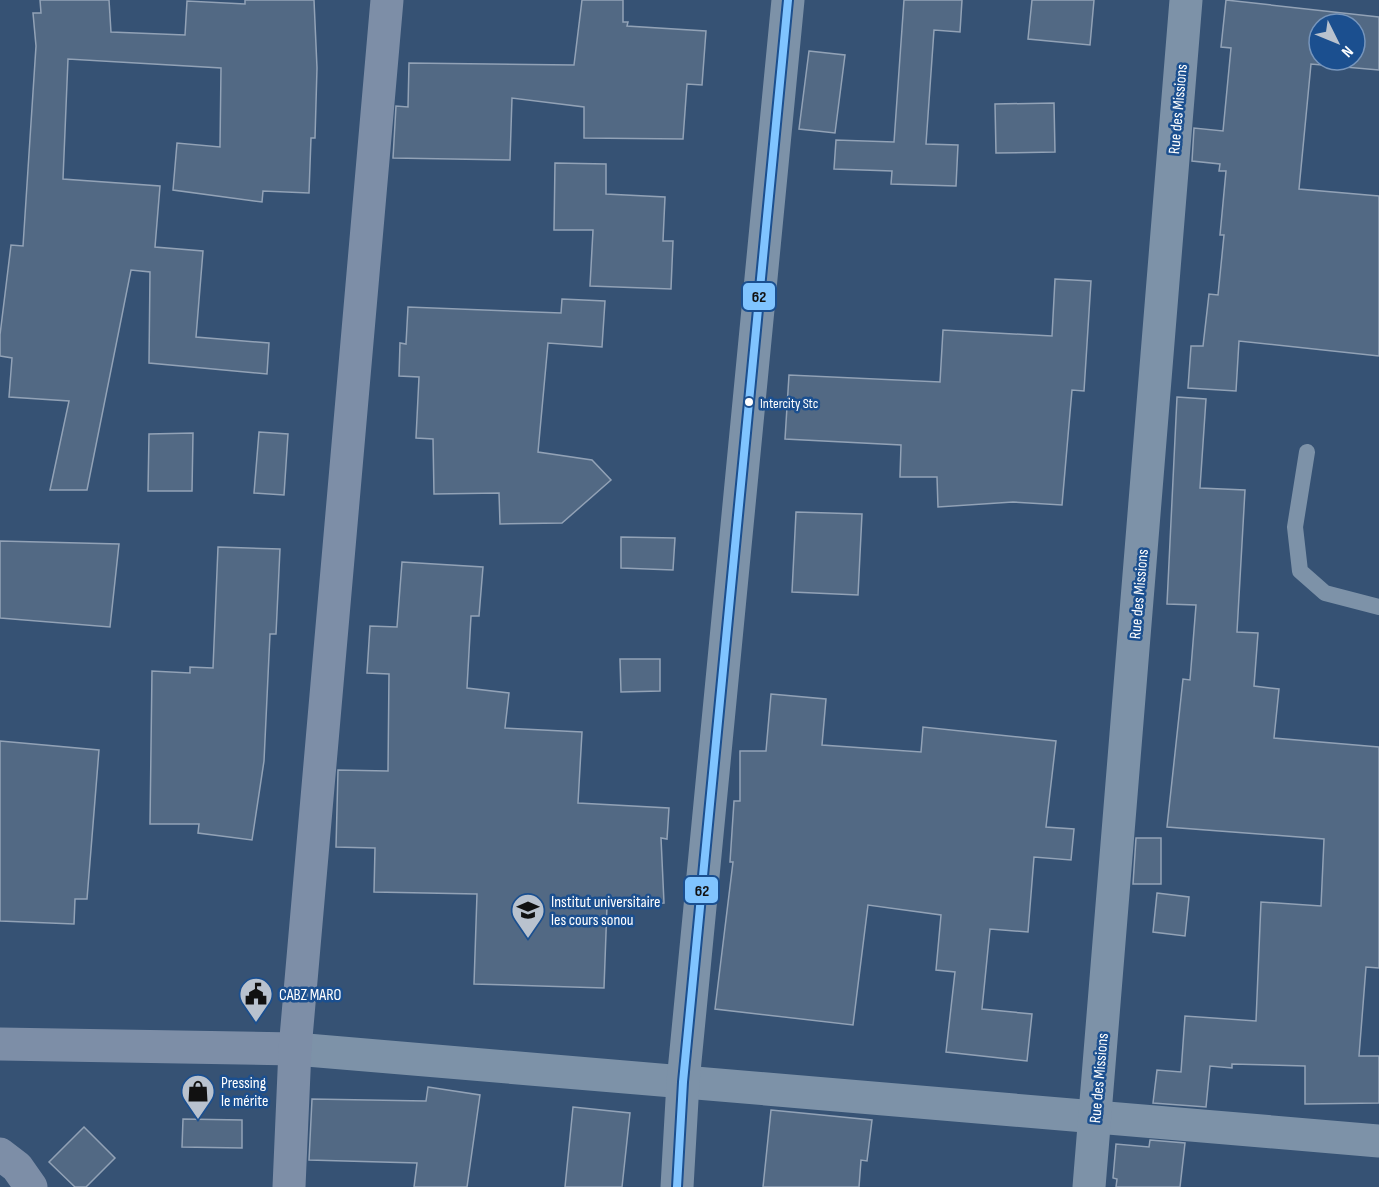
<svg xmlns="http://www.w3.org/2000/svg" width="1379" height="1187" font-family="'Sofia Sans Condensed',sans-serif">
  <rect width="100%" height="100%" fill="#365274"/>
  <!-- building -->
  <g fill="#526984" stroke="#92a2b6" stroke-width="1.5" fill-rule="evenodd">
    <polygon points="40,0 109,0 111,32 185,35 187,1 245,4 245,0 314,0 317,68 315,138 311,138 309,193 263,191 262,202 173,190 177,143 220,147 221,68 68,59 63,179 160,186 155,247 203,251 196,337 269,343 267,374 149,363 150,272 131,270 87,490 50,490 69,401 9,397 12,358 0,356 0,335 11,245 23,246 36,46 33,13 41,13"/>
    <polygon points="582,0 623,0 623,22 628,22 627,26 706,31 702,85 687,84 683,139 584,138 584,107 512,98 510,160 393,158 396,106 408,107 409,63 574,65"/>
    <polygon points="904,0 962,0 960,32 934,30 926,144 958,145 956,186 891,184 892,171 834,169 836,140 894,142"/>
    <polygon points="1032,0 1094,0 1090,45 1028,39"/>
    <path d="M1226 0 1379 17V70L1311 64 1299 189 1379 196V356L1239 341 1236 391 1188 388 1191 346H1203L1209 294 1218 295 1224 235H1220L1226 171H1219L1220 164 1192 161 1194 128 1223 131 1231 48 1221 47ZM1319 24H1355V60H1319Z"/>
    <polygon points="809,51 845,55 835,133 799,129"/>
    <polygon points="1054,103 1055,152 996,153 995,104"/>
    <polygon points="555,163 606,164 606,194 665,197 663,241 673,241 671,289 590,286 593,230 554,230"/>
    <polygon points="1055,279 1091,281 1084,391 1072,390 1062,505 1013,502 938,507 937,477 900,477 901,445 785,439 789,375 940,382 943,330 1052,336"/>
    <polygon points="562,299 605,301 602,347 548,343 538,452 592,460 611,480 562,523 500,524 499,493 434,494 433,439 416,438 419,377 399,376 400,343 406,344 408,307 561,313"/>
    <polygon points="1177,397 1206,399 1200,488 1245,490 1237,632 1258,633 1254,686 1279,689 1274,738 1379,747 1379,968 1366,967 1359,1056 1379,1056 1379,1103 1305,1104 1305,1066 1232,1064 1232,1068 1210,1066 1206,1107 1153,1103 1157,1070 1181,1072 1185,1016 1256,1021 1261,902 1321,906 1324,839 1167,827 1183,679 1190,680 1196,605 1167,604"/>
    <polygon points="259,432 288,434 284,495 254,493"/>
    <polygon points="193,433 192,491 148,491 149,434"/>
    <polygon points="796,512 862,514 858,595 792,592"/>
    <polygon points="621,537 675,538 673,570 621,568"/>
    <polygon points="0,541 119,544 110,627 0,618"/>
    <polygon points="218,547 280,549 276,634 270,634 264,761 252,840 198,833 199,824 150,824 152,671 190,673 190,667 213,668"/>
    <polygon points="402,562 483,567 479,616 471,616 467,688 509,693 505,728 582,732 578,803 669,808 667,839 661,838 664,903 607,906 604,988 474,984 477,894 374,892 375,848 336,847 338,770 388,771 389,674 367,673 370,626 397,627"/>
    <polygon points="620,659 660,659 660,691 621,692"/>
    <polygon points="771,694 826,699 822,745 921,752 923,727 1056,741 1046,827 1074,829 1071,860 1034,857 1028,932 990,929 982,1009 1032,1014 1027,1061 946,1052 955,972 936,970 941,915 868,905 853,1025 715,1009 733,862 730,862 734,801 740,801 740,751 766,751"/>
    <polygon points="0,741 99,750 87,899 75,899 74,924 0,921"/>
    <polygon points="1136,838 1161,838 1161,884 1133,884"/>
    <polygon points="1157,893 1189,897 1185,936 1153,932"/>
    <polygon points="428,1087 480,1095 467,1187 414,1187 417,1163 309,1160 312,1099 426,1101"/>
    <polygon points="573,1107 630,1113 622,1187 565,1187"/>
    <polygon points="771,1110 872,1120 867,1161 861,1160 859,1187 763,1187"/>
    <polygon points="183,1119 242,1120 242,1148 182,1147"/>
    <polygon points="84,1127 115,1158 86,1187 75,1187 49,1162"/>
    <polygon points="1150,1140 1185,1143 1180,1187 1116,1187 1117,1179 1113,1178 1116,1144 1149,1147"/>
  </g>
  <g fill="none" stroke-linecap="round" stroke-linejoin="round">
    <!-- service -->
    <polyline stroke="#7d92a8" stroke-width="16" points="1307,452 1295,527 1300,571 1325,593 1379,607"/>
    <!-- minor -->
    <g stroke="#7d92a8" stroke-width="33">
      <polyline points="295,1049 1379,1141"/>
      <polyline points="677,1187 683,1082 788,0"/>
      <polyline points="1089,1187 1186,0"/>
    </g>
    <!-- primary -->
    <g stroke="#7d8ea7" stroke-width="33">
      <polyline points="0,1044 295,1049"/>
      <polyline points="0,1154 17,1167 31,1187"/>
      <polyline points="289,1187 295,1049 387,0"/>
    </g>
    <defs>
      <polyline id="bus-1" points="677,1187 683,1082 788,0"/>
    </defs>
    <!-- bus-1 casing -->
    <use href="#bus-1" stroke="#1b4f8f" stroke-width="12"/>
    <!-- bus-1 -->
    <use href="#bus-1" stroke="#80c4ff" stroke-width="8"/>
  </g>
  <!-- icons -->
  <defs>
    <symbol id="school-pin" viewBox="-11 -11 22 30"><path d="M0 17L-7.5 6A9.5 9.5 0 1 1 7.5 6Z" fill="#b9c2ce" stroke="#1b4f8f"/><path d="M0-5L7-2L0 1L-7-2ZM-4 1L0 2.5L4 1V4Q0 6-4 4Z" fill="#111"/></symbol>
    <symbol id="civic-pin" viewBox="-11 -11 22 30"><path d="M0 17L-7.5 6A9.5 9.5 0 1 1 7.5 6Z" fill="#b9c2ce" stroke="#1b4f8f"/><path d="M-.6-6.5H3V-4.5H.6V-3L4-1V1h2V6H-6V1h2V-1L-.6-3ZM-1.2 2.5V6h2.4V2.5Z" fill="#111"/></symbol>
    <symbol id="shop-pin" viewBox="-11 -11 22 30"><path d="M0 17L-7.5 6A9.5 9.5 0 1 1 7.5 6Z" fill="#b9c2ce" stroke="#1b4f8f"/><path d="M-5-2.5h2.3a2.7 3.5 0 0 1 5.4 0H5L5.5 6h-11ZM-1.5-2.5h3a1.5 2.3 0 0 0-3 0Z" fill="#111"/></symbol>
  </defs>
  <g fill-rule="evenodd">
    <use href="#school-pin" x="509" y="891" width="38" height="52"/>
    <use href="#civic-pin" x="237" y="975" width="38" height="52"/>
    <use href="#shop-pin" x="179" y="1072" width="38" height="52"/>
  </g>
  <!-- markers -->
  <circle fill="#fff" stroke="#1b4f8f" stroke-width="2" cx="749" cy="402" r="5"/>
  <g text-anchor="middle" stroke-width="5" stroke-linejoin="round" paint-order="stroke">
    <!-- bus labels -->
    <g font-size="14" fill="#fff" stroke="#1b4f8f" text-anchor="start">
      <text x="760" y="408">Intercity Stc</text>
    </g>
    <!-- street labels -->
    <g font-size="16" fill="#fff" stroke="#1b4f8f">
      <text transform="translate(1177 109) rotate(-85)" y="6">Rue des Missions</text>
      <text transform="translate(1138 594) rotate(-85)" y="6">Rue des Missions</text>
      <text transform="translate(1098 1078) rotate(-85)" y="6">Rue des Missions</text>
    </g>
    <!-- poi labels -->
    <g font-size="16" fill="#fff" stroke="#1b4f8f" text-anchor="start">
      <text x="551" y="907">Institut universitaire<tspan x="551" dy="18">les cours sonou</tspan></text>
      <text x="279" y="1000">CABZ MARO</text>
      <text x="221" y="1088">Pressing<tspan x="221" dy="18">le mérite</tspan></text>
    </g>
  </g>
  <g stroke="#1b4f8f" stroke-width="2">
    <rect x="742" y="282" width="34" height="29" rx="6" fill="#80c4ff"/>
    <rect x="684" y="876" width="35" height="28" rx="6" fill="#80c4ff"/>
  </g>
  <g font-size="16" text-anchor="middle" font-weight="bold" fill="#111">
    <text x="759" y="302">62</text>
    <text x="702" y="896">62</text>
  </g>
  <!-- north arrow -->
  <g transform="translate(1337 42) rotate(133)"><circle r="28" fill="#1b4f8f" stroke="#7695bc" stroke-width="1.5"/>
  <path d="M0-4.5L10 22L0 15L-10 22Z" fill="#b9c2ce"/>
  <text y="-9" font-size="16" font-weight="bold" text-anchor="middle" fill="#ffffff">N</text>
  </g>
</svg>
